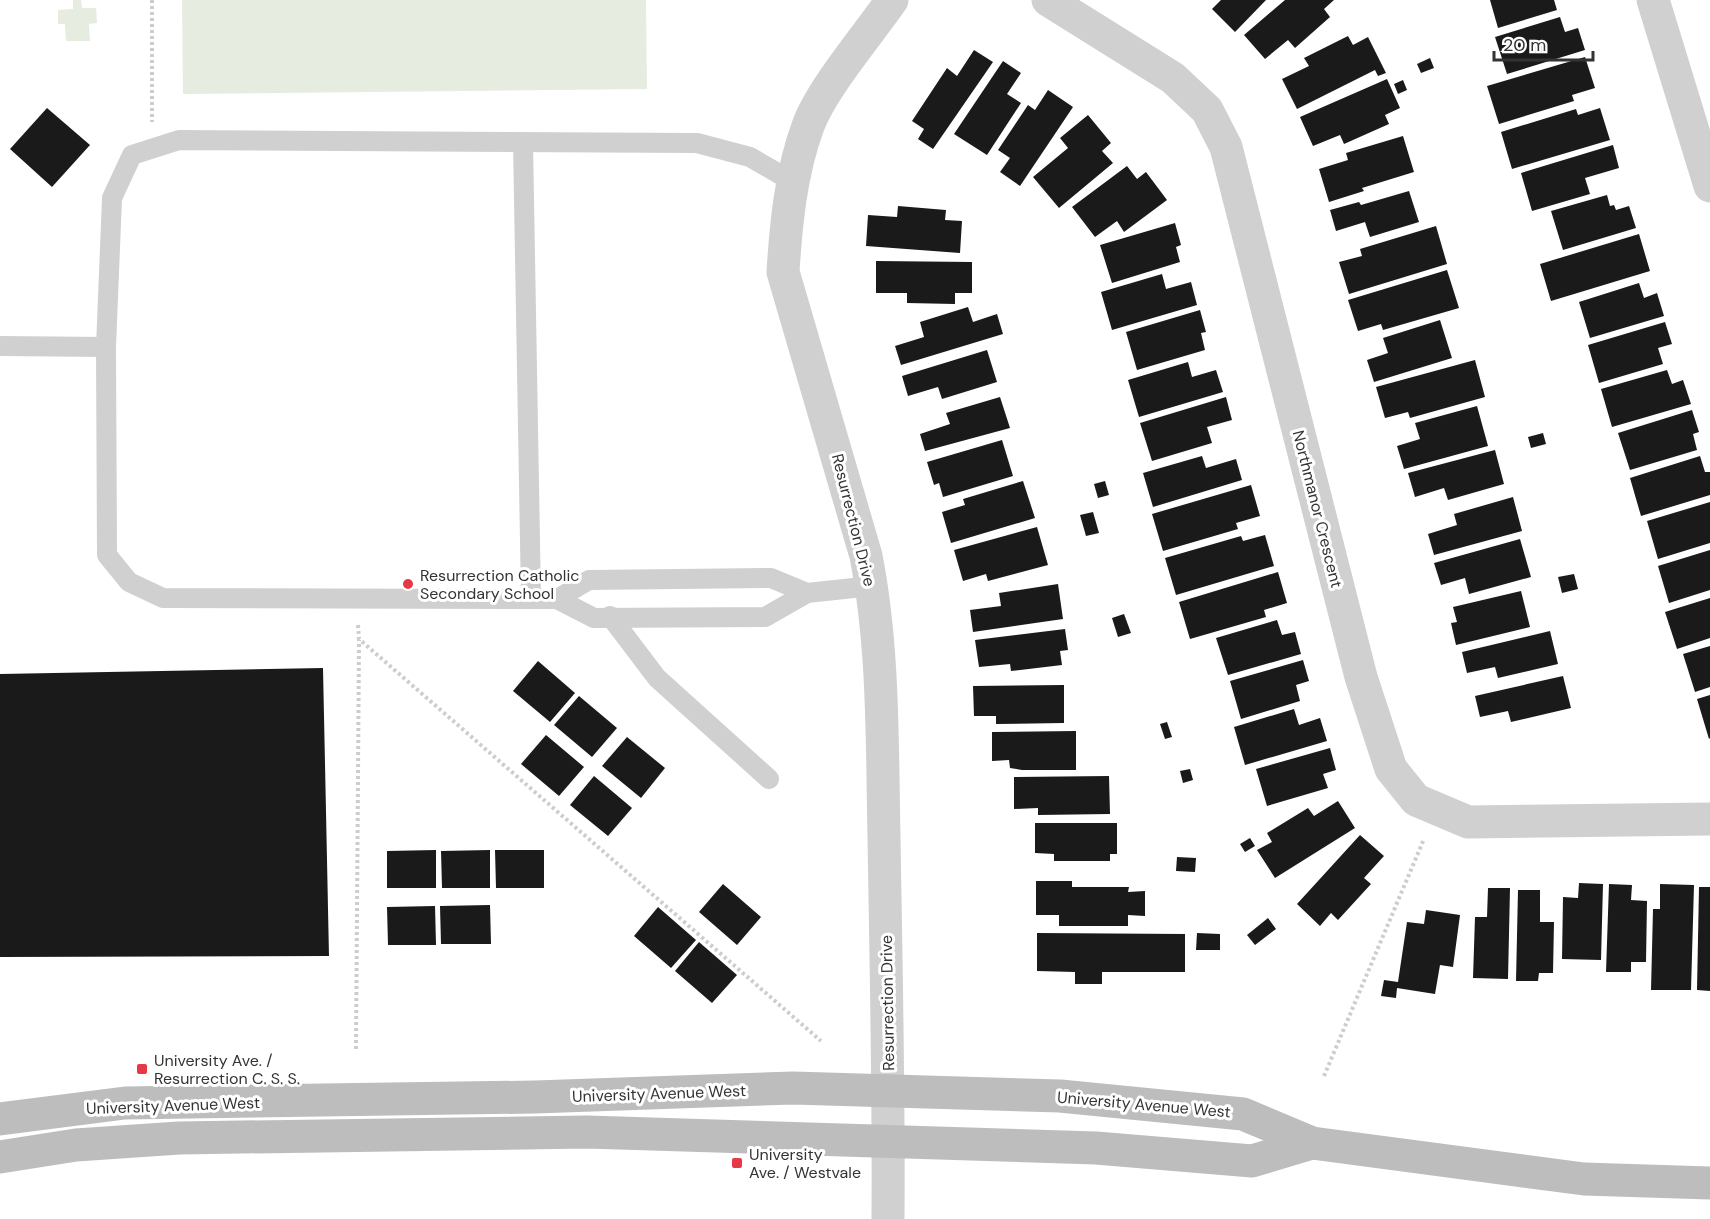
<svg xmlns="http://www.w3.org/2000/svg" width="1710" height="1219" font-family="'DM Sans',sans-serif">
  <rect width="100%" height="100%" fill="#fff"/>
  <!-- green -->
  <g fill="#e6ecdf">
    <polygon points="73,0 81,0 82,8 96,8 97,23 89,24 90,41 66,41 65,24 58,24 58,10 73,9"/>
    <polygon points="182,0 646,0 647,89 183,94"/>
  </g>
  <!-- building -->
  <g fill="#1a1a1a">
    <polygon points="1221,0 1266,0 1235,32 1212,9"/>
    <polygon points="1285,0 1334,0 1324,9 1330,17 1295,48 1288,40 1265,59 1244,35"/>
    <polygon points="1490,0 1554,0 1557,10 1498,28"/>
    <polygon points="1560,17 1565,32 1578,28 1585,50 1507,74 1495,37"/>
    <polygon points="1348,36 1353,45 1368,37 1386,73 1378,76 1375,70 1297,109 1282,79 1309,66 1304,58"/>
    <polygon points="974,50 993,62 933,149 918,139 924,129 912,121 947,68 957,76"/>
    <polygon points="1585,57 1595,88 1572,95 1574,101 1499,124 1487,86"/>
    <polygon points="1430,58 1434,68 1421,73 1417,64"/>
    <polygon points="1003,61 1021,73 1007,94 1021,103 987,155 954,134"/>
    <polygon points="1387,79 1400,108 1385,115 1389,124 1344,144 1340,135 1313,146 1300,117"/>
    <polygon points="1403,80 1407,90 1398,94 1394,84"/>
    <polygon points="1048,90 1073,107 1020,186 1000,172 1010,158 998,150 1028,105 1035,110"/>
    <polygon points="47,108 90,145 52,187 10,149"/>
    <polygon points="1600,108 1610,140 1512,169 1501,132 1576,109 1578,115"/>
    <polygon points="1088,115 1111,143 1102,151 1113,163 1059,208 1033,177 1068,148 1060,138"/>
    <polygon points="1403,136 1414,172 1362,188 1364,191 1329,202 1319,169 1348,160 1346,153"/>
    <polygon points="1613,145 1619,168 1585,178 1590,194 1532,211 1521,173"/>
    <polygon points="1127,166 1137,179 1146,172 1167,200 1124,232 1117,221 1095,237 1072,207"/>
    <polygon points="1409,191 1419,222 1370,237 1365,222 1336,231 1330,210 1359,202 1361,205"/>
    <polygon points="1607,195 1610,206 1614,205 1616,210 1629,206 1636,228 1563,250 1551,211"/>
    <polygon points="898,206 946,210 945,220 962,221 960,253 866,246 868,215 897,217"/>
    <polygon points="1175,223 1181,245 1176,247 1180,262 1112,283 1100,245"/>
    <polygon points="1436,226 1447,264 1349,294 1339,262 1362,256 1360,249"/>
    <polygon points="1639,234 1650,271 1551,301 1540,264"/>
    <polygon points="876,261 972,262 972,293 955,293 955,304 907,303 907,293 876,293"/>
    <polygon points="1447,270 1459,308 1383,330 1381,324 1358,331 1348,300"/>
    <polygon points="1162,274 1166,289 1191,282 1197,305 1112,330 1101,292"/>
    <polygon points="1639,283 1644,298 1657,293 1664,316 1590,338 1579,302"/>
    <polygon points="968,307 973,322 997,314 1003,334 901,365 895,346 924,337 920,322"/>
    <polygon points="1200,310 1206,332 1201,333 1205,350 1137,370 1126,332"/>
    <polygon points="1440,320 1452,358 1374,382 1367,360 1388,353 1383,338"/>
    <polygon points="1665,322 1672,344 1658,348 1663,364 1599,383 1588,345"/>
    <polygon points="987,350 997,382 942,399 938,387 908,396 902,376"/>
    <polygon points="1475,360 1485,397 1410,418 1408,412 1385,418 1376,387"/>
    <polygon points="1188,362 1192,377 1216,370 1223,392 1139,417 1128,380"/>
    <polygon points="1667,370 1672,384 1683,380 1691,404 1612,427 1601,389"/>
    <polygon points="1000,397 1010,428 925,451 920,434 950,424 946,413"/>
    <polygon points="1226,397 1232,420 1207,427 1212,443 1152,461 1140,423"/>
    <polygon points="1477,406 1488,446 1404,469 1397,446 1420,439 1415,423"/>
    <polygon points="1692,410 1699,432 1693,434 1697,450 1630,470 1618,433"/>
    <polygon points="1543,433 1546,444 1531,448 1528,437"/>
    <polygon points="1002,440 1013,476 943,497 939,483 934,485 927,462"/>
    <polygon points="1495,450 1504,484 1448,500 1444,488 1415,497 1408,473"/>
    <polygon points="1202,456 1206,468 1236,459 1242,480 1153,507 1143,473"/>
    <polygon points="1700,456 1705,472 1710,472 1710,495 1641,516 1630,478"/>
    <polygon points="1023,481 1035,518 951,543 942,512 965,505 963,499"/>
    <polygon points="1105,481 1109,495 1098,498 1094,484"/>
    <polygon points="1251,485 1260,516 1236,523 1238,529 1163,551 1152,514"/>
    <polygon points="1513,497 1522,531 1434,555 1428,534 1457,525 1454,514"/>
    <polygon points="1710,502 1710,543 1658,559 1647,521"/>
    <polygon points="1093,512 1099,533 1086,536 1080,515"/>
    <polygon points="1037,527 1048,565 988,581 986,574 963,581 954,550"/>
    <polygon points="1265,535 1274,566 1176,595 1165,558 1241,536 1243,541"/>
    <polygon points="1520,539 1531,577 1469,594 1465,578 1441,585 1434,563"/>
    <polygon points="1710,550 1710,590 1669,603 1658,566"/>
    <polygon points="1278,572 1287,603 1264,610 1266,617 1190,639 1179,602"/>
    <polygon points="1574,574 1578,589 1562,593 1558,577"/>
    <polygon points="1058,584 1063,619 973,632 970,610 1001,606 999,593"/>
    <polygon points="1521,591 1530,627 1456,645 1451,623 1457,622 1453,607"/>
    <polygon points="1710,598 1710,638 1677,649 1665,612"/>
    <polygon points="1124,614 1131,633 1118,637 1112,618"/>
    <polygon points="1277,620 1282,635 1295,632 1301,654 1228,675 1216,638"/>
    <polygon points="1065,629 1068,650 1060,651 1062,665 1011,671 1010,664 979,667 975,640"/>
    <polygon points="1550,631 1558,664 1498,678 1495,667 1467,673 1462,652"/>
    <polygon points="1710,646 1710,687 1695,692 1683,654"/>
    <polygon points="1303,660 1309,681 1296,685 1300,701 1241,719 1230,681"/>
    <polygon points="538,661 575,693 550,722 513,691"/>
    <polygon points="323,668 329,956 0,957 0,674"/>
    <polygon points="1563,676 1571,708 1511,722 1508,711 1480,717 1475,696"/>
    <polygon points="1064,685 1064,723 996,724 996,716 974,716 973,686"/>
    <polygon points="1710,695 1710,738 1709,739 1697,699"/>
    <polygon points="579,696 617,728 592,757 554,725"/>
    <polygon points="1294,709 1299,725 1320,718 1327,741 1245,765 1234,727"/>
    <polygon points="1167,722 1172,737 1165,739 1160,724"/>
    <polygon points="1076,731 1076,770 1022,770 1010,768 1009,760 992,761 992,732"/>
    <polygon points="546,735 584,767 559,796 521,764"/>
    <polygon points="627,737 665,768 641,798 602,766"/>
    <polygon points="1330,748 1336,770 1323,774 1328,788 1267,806 1256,769"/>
    <polygon points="1190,769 1193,780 1183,783 1180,771"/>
    <polygon points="594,776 632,808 608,836 570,805"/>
    <polygon points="1109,776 1110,814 1038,815 1038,808 1014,809 1014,777"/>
    <polygon points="1338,801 1355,828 1275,878 1257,850 1272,842 1267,833 1308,808 1314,816"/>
    <polygon points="1035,823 1117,823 1117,854 1110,854 1110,861 1054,861 1054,854 1035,853"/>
    <polygon points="1360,835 1384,856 1364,878 1371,884 1338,920 1331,913 1320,926 1297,904"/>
    <polygon points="1250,838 1255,846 1245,852 1240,844"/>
    <polygon points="436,850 436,888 387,888 387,851"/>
    <polygon points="490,850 490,888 442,888 441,851"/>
    <polygon points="495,850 544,850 544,888 496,888"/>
    <polygon points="1177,857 1196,858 1195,872 1176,871"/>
    <polygon points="1036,881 1072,881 1072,887 1129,887 1128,892 1145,891 1145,916 1128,915 1128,926 1059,926 1059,915 1036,915"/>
    <polygon points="1579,883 1603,884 1601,960 1562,959 1563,897 1578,898"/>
    <polygon points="723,884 761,917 737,945 699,912"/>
    <polygon points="1609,884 1632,885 1631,900 1647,901 1646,962 1631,962 1631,972 1606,972"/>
    <polygon points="1660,884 1694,885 1691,990 1651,990 1653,909 1660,909"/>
    <polygon points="1699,887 1710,887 1710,991 1697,990"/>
    <polygon points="1488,888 1510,888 1508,979 1473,978 1475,917 1487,917"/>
    <polygon points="1518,890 1540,890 1540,922 1554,922 1553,973 1539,973 1538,981 1516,981"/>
    <polygon points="490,905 491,944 441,944 440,906"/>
    <polygon points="435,906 436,945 388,945 387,907"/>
    <polygon points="658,907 696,940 671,968 634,936"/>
    <polygon points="1426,910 1460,915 1453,967 1440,965 1435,994 1397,988 1396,998 1381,996 1384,980 1398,982 1407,922 1424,924"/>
    <polygon points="1268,918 1276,929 1255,945 1247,935"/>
    <polygon points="1037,933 1185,934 1185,972 1102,972 1102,984 1075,984 1075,972 1037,971"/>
    <polygon points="1197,933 1220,934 1220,950 1196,950"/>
    <polygon points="699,942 737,975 712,1003 675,971"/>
  </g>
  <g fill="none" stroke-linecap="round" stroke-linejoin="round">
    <!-- path -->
    <g stroke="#cdcdcd" stroke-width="4" stroke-dasharray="3 3" stroke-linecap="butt">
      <polyline points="152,0 152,122"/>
      <polyline points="358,625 359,639 821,1041"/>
      <polyline points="356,1049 359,640"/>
      <polyline points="1324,1076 1424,839"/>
    </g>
    <!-- service -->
    <g stroke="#d0d0d0" stroke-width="20">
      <polyline points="523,142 531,598"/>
      <polyline points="793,182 750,157 697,143 179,140 132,155 112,198 106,347 107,555 129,582 163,598 557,599 594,618 765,617 807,593"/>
      <polyline points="0,346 106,347"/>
      <polyline points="557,599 589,580 771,578 807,593 872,586"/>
      <polyline points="610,616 657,678 769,779"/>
    </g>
    <!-- minor -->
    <g stroke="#d0d0d0" stroke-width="33">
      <polyline points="1048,0 1173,78 1207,110 1226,147 1361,677 1391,769 1416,800 1468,822 1710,819"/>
      <polyline points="1653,0 1710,186"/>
      <path d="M888 1219C889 1092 886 964 884 837 882 744 884 648 866 556L783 272C786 223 791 172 808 126 822 88 868 35 892 0"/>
    </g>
    <!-- secondary -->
    <g stroke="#bdbdbd" stroke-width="33">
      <polyline points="0,1119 125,1103 535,1097 793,1088 1060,1096 1243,1114 1312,1143 1584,1179 1710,1183"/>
      <polyline points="0,1157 76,1145 179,1138 587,1132 1096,1148 1252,1161 1312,1143"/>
    </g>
  </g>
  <!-- markers -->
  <g fill="#e63946" stroke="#fff" stroke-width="2">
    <circle cx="408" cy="584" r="6"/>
    <rect x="136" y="1063" width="12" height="12" rx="3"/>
    <rect x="731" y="1157" width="12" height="12" rx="3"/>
  </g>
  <g text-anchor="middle" stroke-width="6" stroke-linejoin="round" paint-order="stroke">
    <!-- street labels -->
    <g font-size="16" fill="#333" stroke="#fff">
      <text transform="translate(1318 509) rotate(76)" y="6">Northmanor Crescent</text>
      <text transform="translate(854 520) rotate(76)" y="6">Resurrection Drive</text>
      <text transform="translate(887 1003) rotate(-91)" y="6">Resurrection Drive</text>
      <text transform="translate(659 1093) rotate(-2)" y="6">University Avenue West</text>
      <text transform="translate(1144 1104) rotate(5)" y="6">University Avenue West</text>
      <text transform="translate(173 1105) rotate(-2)" y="6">University Avenue West</text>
    </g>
    <!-- poi labels -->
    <g font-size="16" fill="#333" stroke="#fff" text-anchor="start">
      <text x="420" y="581">Resurrection Catholic<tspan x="420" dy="18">Secondary School</tspan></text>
      <text x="154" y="1066">University Ave. /<tspan x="154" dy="18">Resurrection C. S. S.</tspan></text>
      <text x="749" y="1160">University<tspan x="749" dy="18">Ave. / Westvale</tspan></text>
    </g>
  </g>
  <!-- scale -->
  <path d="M1494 51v9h99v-9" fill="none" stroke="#333333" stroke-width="3"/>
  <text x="1503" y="51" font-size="18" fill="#333333" stroke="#ffffff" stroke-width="4.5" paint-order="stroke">20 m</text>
</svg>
